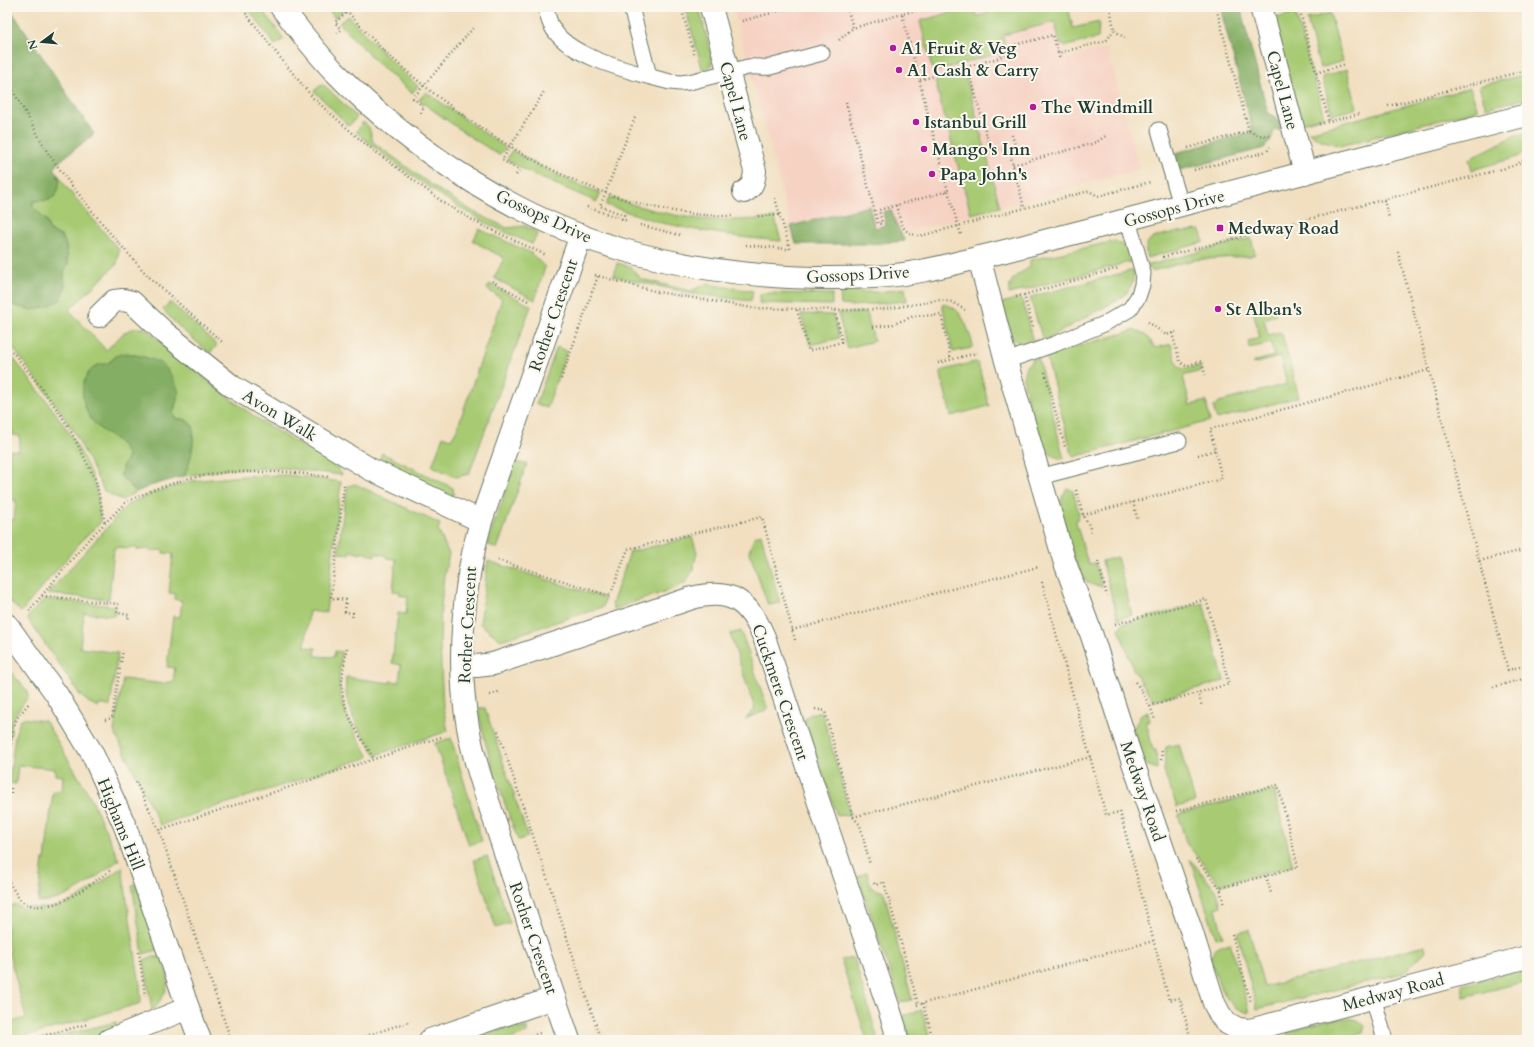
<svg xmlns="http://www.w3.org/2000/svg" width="1534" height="1047" font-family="Cardo,serif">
  <rect width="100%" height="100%" fill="#fbf7ec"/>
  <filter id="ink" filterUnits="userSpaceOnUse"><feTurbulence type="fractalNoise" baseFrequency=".025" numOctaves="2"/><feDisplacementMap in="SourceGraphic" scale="8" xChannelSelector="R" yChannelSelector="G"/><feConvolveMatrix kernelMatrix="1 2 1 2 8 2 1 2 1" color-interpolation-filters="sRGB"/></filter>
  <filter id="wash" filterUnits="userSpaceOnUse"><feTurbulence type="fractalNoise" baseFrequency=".012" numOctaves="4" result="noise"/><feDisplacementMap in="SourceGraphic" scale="16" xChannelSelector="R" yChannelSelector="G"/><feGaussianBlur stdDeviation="0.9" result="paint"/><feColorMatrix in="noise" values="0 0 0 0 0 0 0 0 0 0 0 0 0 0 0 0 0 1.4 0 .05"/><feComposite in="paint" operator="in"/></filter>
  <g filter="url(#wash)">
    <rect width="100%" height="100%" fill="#f1dfc0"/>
    <!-- built -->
    <polygon fill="#f6d2c3" points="733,7 1056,7 1068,58 1107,48 1140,169 926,227 901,233 905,241 868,244 796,244"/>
    <!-- green -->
    <g fill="#a7ca73" stroke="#638454">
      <polygon points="247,7 260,7 284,39 275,45"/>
      <polygon points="326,7 340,7 343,11 335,18"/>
      <polygon points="685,7 699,7 712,59 711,65 703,71"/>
      <polygon points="970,7 978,16 989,13 991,7 1007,7 1009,8 1012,7 1068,7 1073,28 1099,22 1098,38 1067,46 1060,44 1055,22 1003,35 1006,51 933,72 920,21"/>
      <polygon points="1295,12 1324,117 1301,123 1274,19"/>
      <polygon points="1330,13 1343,61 1320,68 1307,19"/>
      <polygon points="348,16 393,63 418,86 412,93 377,63 339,23"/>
      <polygon points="1347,69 1357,108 1332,115 1322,77"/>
      <polygon points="965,73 1000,207 971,214 935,81"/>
      <polygon points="1527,74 1527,98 1486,108 1479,86"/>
      <polygon points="321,85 325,86 357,117 349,126 314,91"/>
      <polygon points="1470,88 1478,110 1340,146 1318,139 1309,132"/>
      <polygon points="426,92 506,148 499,155 469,136 419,100"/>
      <path d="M363 122 369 127 373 142 434 187 474 212 507 228 525 226 538 233 532 244C512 235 490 226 471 214 430 190 392 162 356 132Z"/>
      <polygon points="1527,132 1527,152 1517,157 1472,170 1469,159 1516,135"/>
      <path d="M512 150C540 167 570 182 601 193L597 202 534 175 507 160Z"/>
      <path d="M54 168 67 188 119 250 117 264 69 310 106 350C121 338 123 327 145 328L214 386 259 420 338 468 342 475 285 468 226 469 184 476C191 461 194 443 193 426L186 420 175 418 173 413 179 392 117 355 108 363 94 423C106 433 124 441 128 457L122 467 121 476 136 492 122 500 104 491 76 435 56 405 7 340V304L13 305 65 287 64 272 68 264 65 242 61 236 50 231 46 220 33 207V201L49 200Z"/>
      <path d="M609 197C644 208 679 219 716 220 735 221 755 219 775 218L781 241 739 237 697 230 662 223 606 205Z"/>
      <polygon points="479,229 531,253 545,267 535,300 494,278 504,258 473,241"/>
      <path d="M1200 230 1204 242 1147 258C1146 253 1145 247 1148 242 1155 233 1188 231 1200 230Z"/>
      <polygon points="1251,238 1255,254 1250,256 1193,260 1152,271 1146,266"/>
      <path d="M1115 241C1125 246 1129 250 1133 261L1009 294C1009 277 1018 275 1030 267V260Z"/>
      <polygon points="617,263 631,267 641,279 691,291 706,284 753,291 751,301 693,294 614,276"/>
      <path d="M1134 270C1134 282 1131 288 1123 297L1043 341 1030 297Z"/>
      <polygon points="490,284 531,306 469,474 456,477 432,466 443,436 451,439 457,429 502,299 487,289"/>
      <polygon points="905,288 907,301 852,306 841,305 840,292 879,292"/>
      <polygon points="764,293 832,294 832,305 759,303 760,295"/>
      <polygon points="1019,298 1023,302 1033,342 1024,344 1015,341 1010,333 1002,303"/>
      <polygon points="170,302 217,345 210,353 180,328 163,310"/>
      <path d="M942 304C962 305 968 329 973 345L971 348 953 352Z"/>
      <polygon points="1272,306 1276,315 1264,319 1268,335 1280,332 1282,334 1299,397 1217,419 1213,407 1219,402 1287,384 1280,357 1253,364 1253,362 1274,356 1271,343 1249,348 1248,341 1260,338 1253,311"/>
      <polygon points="838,313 867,313 874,341 847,348"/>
      <polygon points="801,314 833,315 839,338 810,345"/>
      <path d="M1135 330C1146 333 1149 339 1155 348L1171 344 1177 364 1182 369 1199 366 1201 371 1183 376 1190 405 1206 401 1210 421 1073 457 1046 355Z"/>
      <polygon points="557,347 567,351 547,408 536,404"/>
      <path d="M7 350C38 391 75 431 93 480 98 492 99 509 101 522L84 538 21 612 7 599V520H14L16 500 7 499 10 450 19 451 20 436 12 435 13 430 7 429 11 390 7 389Z"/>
      <path d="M1038 357 1064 459C1052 457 1046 453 1041 442 1036 427 1022 388 1024 375 1024 365 1031 361 1038 357Z"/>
      <polygon points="975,362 978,363 989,406 951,416 940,371"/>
      <polygon points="382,453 453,488 454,495 440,492 378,463"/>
      <polygon points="519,463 527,464 497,549 487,544 515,464"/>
      <path d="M289 475 341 482 326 613 309 611 305 647 316 648 315 656 334 657 335 651 342 652C341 661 339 670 339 679 338 707 356 733 369 757L160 825 114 731 123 679 165 684 166 682H173L175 668 167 667 173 616 180 617 182 601 174 599 175 594 169 593 173 554 163 553V550L150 551V549L137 550V547L124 549V547L114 548 109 599 47 594 128 504 156 492 192 481 243 476Z"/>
      <path d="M355 484 440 524 438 530 449 554 444 576 441 606 440 643 443 707 448 731 376 755C361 733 342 706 346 677L390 683V681L399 682 401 665 392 663 398 613 406 614 408 597 400 595V592L393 591 396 559 387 558V556L376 553 374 556 362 552 361 554 350 551V554L338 553 344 506 348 486Z"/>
      <path d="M1067 488 1073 491 1079 514 1076 522 1088 564 1095 563 1102 586C1096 586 1089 585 1085 580 1077 572 1060 517 1061 505 1061 498 1064 493 1067 488Z"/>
      <polygon points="761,534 780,603 768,605 749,551 755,536"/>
      <polygon points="692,537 697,552 693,570 686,582 670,590 614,609 612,604 630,552"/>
      <polygon points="1117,557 1132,615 1118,619 1102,561"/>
      <polygon points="488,561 605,598 603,607 501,640 480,624"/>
      <polygon points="44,599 115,606 114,616 84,613 80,648 118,653 110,706 99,704 98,707 88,702 80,695 27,618"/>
      <polygon points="1203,603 1224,681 1157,699 1153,699 1134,671 1119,629 1122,624"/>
      <polygon points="741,631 768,710 745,719 755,709 730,634"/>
      <polygon points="7,667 28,692 28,697 15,715 11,725 11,734 7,738"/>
      <path d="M478 708H485L528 837 518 840C502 796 486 754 478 708Z"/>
      <path d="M822 712 850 814 837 816 805 720C809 712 814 713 822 712Z"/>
      <polygon points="1148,712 1150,721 1146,722 1153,750 1156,750 1157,769 1144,764 1133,729 1141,715"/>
      <path d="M23 718 45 721 50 729 90 796 119 860C94 878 69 902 38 902L43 860H45L53 791H62L63 776 55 775V769L18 765 16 784 9 783 15 735 20 720Z"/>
      <polygon points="451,738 482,841 469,845 435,743"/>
      <polygon points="1179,744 1195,802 1177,807 1164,772 1166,747"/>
      <polygon points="1274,790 1293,866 1220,885 1186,843 1178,814"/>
      <polygon points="487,856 510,923 496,928 474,860"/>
      <polygon points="1190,859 1217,892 1221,906 1216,908 1223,937 1216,938"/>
      <path d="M122 867 140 985 141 1003 13 1040H7V1023L26 1018 9 953 10 949 7 946V904L12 906 14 904 24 909 26 907C37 908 49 909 60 906 80 900 105 879 122 867Z"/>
      <polygon points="867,872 871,888 884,892 912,1000 900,1002 858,877"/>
      <polygon points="136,884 158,950 143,954 132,885"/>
      <polygon points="1249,930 1264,987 1425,945 1426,951 1403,973 1257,1009 1237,933"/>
      <path d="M1230 943 1249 1008V1013C1222 1006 1218 980 1210 957L1217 947Z"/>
      <path d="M151 957H162C171 982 170 990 152 1011L144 960Z"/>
      <polygon points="854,958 878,1040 867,1040 841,960"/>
      <polygon points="1527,968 1527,981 1464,997 1462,985"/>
      <polygon points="922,1010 930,1040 911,1040 903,1016"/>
      <polygon points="1346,1018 1358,1020 1365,1026 1363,1033 1335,1040 1289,1040 1287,1032 1327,1020"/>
      <polygon points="116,1022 117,1026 85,1040 42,1040"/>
      <polygon points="517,1025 518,1029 527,1027 527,1033 507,1040 470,1040"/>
    </g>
    <!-- forest -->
    <g fill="#85ae65" stroke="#52764c">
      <polygon points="7,7 9,7 94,134 60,161 54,169 60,180 58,189 55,196 49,200 33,201 33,207 46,220 50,231 61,236 65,242 67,251 68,264 64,272 65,287 60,300 49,306 33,310 7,304"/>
      <polygon points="1220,7 1240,7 1268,113 1280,120 1282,129 1274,131 1271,140 1264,148 1180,170 1175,153 1253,132"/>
      <polygon points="869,206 875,228 886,225 883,212 891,210 896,224 905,241 868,244 796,244 791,226"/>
      <path d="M127 353C160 361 165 359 179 392L173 413 175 418 186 420 193 426C194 443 192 460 184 476L150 486 136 492 121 476 122 467 128 457C124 439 105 436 94 423 80 407 77 378 96 366 100 363 104 365 108 363 112 362 114 357 118 355 120 354 124 354 127 353Z"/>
    </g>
  </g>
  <g filter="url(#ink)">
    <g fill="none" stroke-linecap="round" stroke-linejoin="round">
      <defs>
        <g id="service">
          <path d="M546 7C547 13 548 19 551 25 566 58 637 73 670 82L680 83 689 82 748 67C756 66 762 68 770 67L822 53"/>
          <polyline points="631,7 649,76"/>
          <polyline points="1159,130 1181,205"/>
          <polyline points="1006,361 1055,344 1104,324 1130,309 1138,297 1142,285 1143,273 1128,220"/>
          <polyline points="1039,477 1179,441"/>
          <polyline points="1373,997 1385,1040"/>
        </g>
        <g id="minor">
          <path d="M711 7 755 171C754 181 753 187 744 192"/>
          <polyline points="1261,7 1305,173"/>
          <polyline points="979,257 1006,361 1064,560 1092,636 1128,748 1191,930 1214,1003 1220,1015 1227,1023 1238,1029 1250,1030 1527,957"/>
          <polyline points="99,316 114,301 123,300 132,302 164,332 233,387 370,469 481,521"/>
          <polyline points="7,625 57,695 92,753 125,826 188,1008 200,1040"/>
          <path d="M463 665 477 666 493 664 692 598C731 588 749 601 764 637L826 824 890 1012 895 1028 897 1040"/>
          <polyline points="109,1040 188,1008"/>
          <polyline points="430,1040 554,998"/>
          <path d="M569 1040C545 971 521 901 498 831 487 797 474 762 468 727 456 662 463 584 481 521L581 235"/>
        </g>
        <path id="tertiary" d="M281 7C298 28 314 50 333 70 414 153 525 225 638 254 715 274 795 281 874 277 917 275 959 262 1001 252 1060 237 1119 222 1178 206 1294 175 1411 145 1527 115"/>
      </defs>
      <!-- service casing -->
      <use href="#service" stroke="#687665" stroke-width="17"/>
      <!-- minor casing -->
      <use href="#minor" stroke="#687665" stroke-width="24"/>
      <!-- tertiary casing -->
      <use href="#tertiary" stroke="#687665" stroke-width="24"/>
      <!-- path -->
      <g stroke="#687665" stroke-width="2.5" stroke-dasharray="1 3" stroke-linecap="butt">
        <polyline points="241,7 274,50 313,98 364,143 444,203 481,225 546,255"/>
        <path d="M344 7C377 48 417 82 460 113 539 170 633 217 733 216"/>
        <polyline points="681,7 695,57"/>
        <polyline points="847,7 853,28 902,14"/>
        <polyline points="1110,7 1114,30 1126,39"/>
        <polyline points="1299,7 1329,122"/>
        <polyline points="742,21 794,7"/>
        <polyline points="337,33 341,30 335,22 354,7"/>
        <polyline points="839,40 853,28"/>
        <polyline points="1058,53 1060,60"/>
        <polyline points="968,67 990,148 1009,150 1024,207"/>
        <polyline points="1316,73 1346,64"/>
        <polyline points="7,80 48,153 69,182 110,233 147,275 222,342"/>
        <polyline points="920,80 998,58 1007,53 1011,46 1053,35 1058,53 1106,41 1114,30"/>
        <polyline points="846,102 878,224 882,223 879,210 948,191 902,14 928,7"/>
        <polyline points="1388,106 1527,70"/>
        <polyline points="421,113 424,107 413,98 474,27"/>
        <polyline points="1319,124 1359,114"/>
        <polyline points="1249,131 1258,135 1269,136"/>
        <polyline points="1188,148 1249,131 1216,7"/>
        <polyline points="1009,150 1016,148 1012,135"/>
        <polyline points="1013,165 1091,144 1098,141 1107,135"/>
        <polyline points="1194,170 1262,153 1268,150 1270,147"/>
        <polyline points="516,175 519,170 502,160 545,90"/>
        <polyline points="948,191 961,235"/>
        <polyline points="775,198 790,249 791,250"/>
        <polyline points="1384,200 1389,218"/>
        <path d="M896 205C901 223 902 237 924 235L1089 191 1098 196 1150 182"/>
        <polyline points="587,207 628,221"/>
        <polyline points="758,216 780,215"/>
        <polyline points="622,219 624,215 600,206 636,115"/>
        <polyline points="640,225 680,235"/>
        <polyline points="746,245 787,249"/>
        <polyline points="1398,252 1429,370"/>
        <polyline points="1163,257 1513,166 1527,159"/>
        <polyline points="595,275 658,292 753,308 849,310 885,309 918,304 938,300 952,302 965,310"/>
        <polyline points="492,281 530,302"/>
        <polyline points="1024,295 1033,327"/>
        <polyline points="1016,297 1119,268"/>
        <polyline points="797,310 809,351 842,342 835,310"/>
        <polyline points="1148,322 1166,335 1176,332"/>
        <polyline points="873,327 891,325 914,316 941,315 951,360"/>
        <polyline points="1172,333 1180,362 1186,366 1202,361 1205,375"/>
        <polyline points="7,345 43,390 67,424 81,451 96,481 105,523"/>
        <polyline points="938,363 977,353"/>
        <polyline points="1045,372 1065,447"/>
        <polyline points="561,379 598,276"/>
        <polyline points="1198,455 1215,450 1210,429 1429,370 1479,561 1527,549"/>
        <polyline points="344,485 331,598 346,600 345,612 353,613 352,619"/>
        <polyline points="1076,490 1083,515 1089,525 1091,533"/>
        <polyline points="1133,502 1138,521"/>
        <polyline points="1083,515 1222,479 1215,450"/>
        <polyline points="498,560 610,596 628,549 762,517 795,640"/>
        <polyline points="1098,561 1107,596"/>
        <polyline points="1479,561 1508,670 1527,665"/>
        <polyline points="1042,582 1106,815 1120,812 1169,1000 1180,998 1191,1040"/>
        <polyline points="42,596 118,604 117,613 129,615 128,620"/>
        <polyline points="29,611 88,540 126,502 155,489 190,478 227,472 288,472 329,477"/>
        <polyline points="1115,624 1206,599 1229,684 1150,706"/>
        <polyline points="792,630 1038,567"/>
        <path d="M347 648C345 660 342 673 342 686 342 712 361 737 374 759"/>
        <polyline points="1136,682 1150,706 1155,720"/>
        <polyline points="1493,687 1527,678"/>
        <polyline points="1198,692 1202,707"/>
        <polyline points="490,695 501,691"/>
        <polyline points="815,709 825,711 853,817 860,825 870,865"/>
        <polyline points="105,720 112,718 123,650"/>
        <polyline points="498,731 601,1040"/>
        <polyline points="7,741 12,736"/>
        <polyline points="1161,760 1162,748"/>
        <polyline points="7,776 13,728 17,718 30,702"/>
        <polyline points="136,782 159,830 231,1040"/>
        <polyline points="7,788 11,788 11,795"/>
        <polyline points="1176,811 1278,785 1298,867 1220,888"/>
        <polyline points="853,817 1091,757"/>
        <polyline points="159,830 444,736"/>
        <polyline points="1196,859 1220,888 1224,906"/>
        <polyline points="1266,876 1271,893"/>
        <path d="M7 879C11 885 18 899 23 902 50 918 91 884 112 869"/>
        <polyline points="874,883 875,885 884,882 918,1004"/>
        <polyline points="1232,934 1251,1003"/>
        <polyline points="139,952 145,996"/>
        <polyline points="923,1003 933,1040"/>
        <polyline points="917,1005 1153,941"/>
        <polyline points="27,1040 88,1024"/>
        <polyline points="354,1040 411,1021"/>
        <polyline points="520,1040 540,1033"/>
        <polyline points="1350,1040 1361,1037"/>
      </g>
      <!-- service -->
      <use href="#service" stroke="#fff" stroke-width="15"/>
      <!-- minor -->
      <use href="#minor" stroke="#fff" stroke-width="22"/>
      <!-- tertiary -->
      <use href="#tertiary" stroke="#fff" stroke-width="22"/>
    </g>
  </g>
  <!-- markers -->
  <g fill="#b5179e" stroke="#fbf7ec" stroke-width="1.5">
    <circle cx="893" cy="48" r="4"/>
    <circle cx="899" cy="70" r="4"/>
    <circle cx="1033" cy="107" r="4"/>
    <circle cx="916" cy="122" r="4"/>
    <circle cx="924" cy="149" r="4"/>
    <circle cx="932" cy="174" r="4"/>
    <rect x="1216" y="224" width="8" height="8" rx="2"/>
    <circle cx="1218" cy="309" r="4"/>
  </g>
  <g text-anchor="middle" stroke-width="4" stroke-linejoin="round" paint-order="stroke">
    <!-- poi labels -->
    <g font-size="17" font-weight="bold" fill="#1f3d34" stroke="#fbf7ec" text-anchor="start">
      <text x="901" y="54">A1 Fruit &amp; Veg</text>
      <text x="907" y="76">A1 Cash &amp; Carry</text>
      <text x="1041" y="113">The Windmill</text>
      <text x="924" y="128">Istanbul Grill</text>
      <text x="932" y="155">Mango's Inn</text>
      <text x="940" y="180">Papa John's</text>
      <text x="1228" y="234">Medway Road</text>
      <text x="1226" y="315">St Alban's</text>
    </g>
    <!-- street labels -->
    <g font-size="17" fill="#1f3d34" stroke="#fbf7ec">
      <text transform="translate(1283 90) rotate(75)" y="6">Capel Lane</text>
      <text transform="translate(736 101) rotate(75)" y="6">Capel Lane</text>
      <text transform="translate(1174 208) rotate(-15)" y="6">Gossops Drive</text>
      <text transform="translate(544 216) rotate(25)" y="6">Gossops Drive</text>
      <text transform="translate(858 274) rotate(-3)" y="6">Gossops Drive</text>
      <text transform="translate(553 315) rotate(-71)" y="6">Rother Crescent</text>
      <text transform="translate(280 415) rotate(31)" y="6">Avon Walk</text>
      <text transform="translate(467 625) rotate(-87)" y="6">Rother Crescent</text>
      <text transform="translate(781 692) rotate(71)" y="6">Cuckmere Crescent</text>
      <text transform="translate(1143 791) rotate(71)" y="6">Medway Road</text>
      <text transform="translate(121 824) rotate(68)" y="6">Highams Hill</text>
      <text transform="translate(534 938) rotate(71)" y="6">Rother Crescent</text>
      <text transform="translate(1393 992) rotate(-15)" y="6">Medway Road</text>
    </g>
  </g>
  <!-- margin -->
  <rect width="1534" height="1047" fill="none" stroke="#fbf7ec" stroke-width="24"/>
  <!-- north arrow -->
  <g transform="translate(42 42) rotate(254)" stroke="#fbf7ec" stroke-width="3" paint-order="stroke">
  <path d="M0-3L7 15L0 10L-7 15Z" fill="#1f3d34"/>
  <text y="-6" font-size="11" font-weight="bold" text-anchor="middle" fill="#1f3d34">N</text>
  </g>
</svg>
